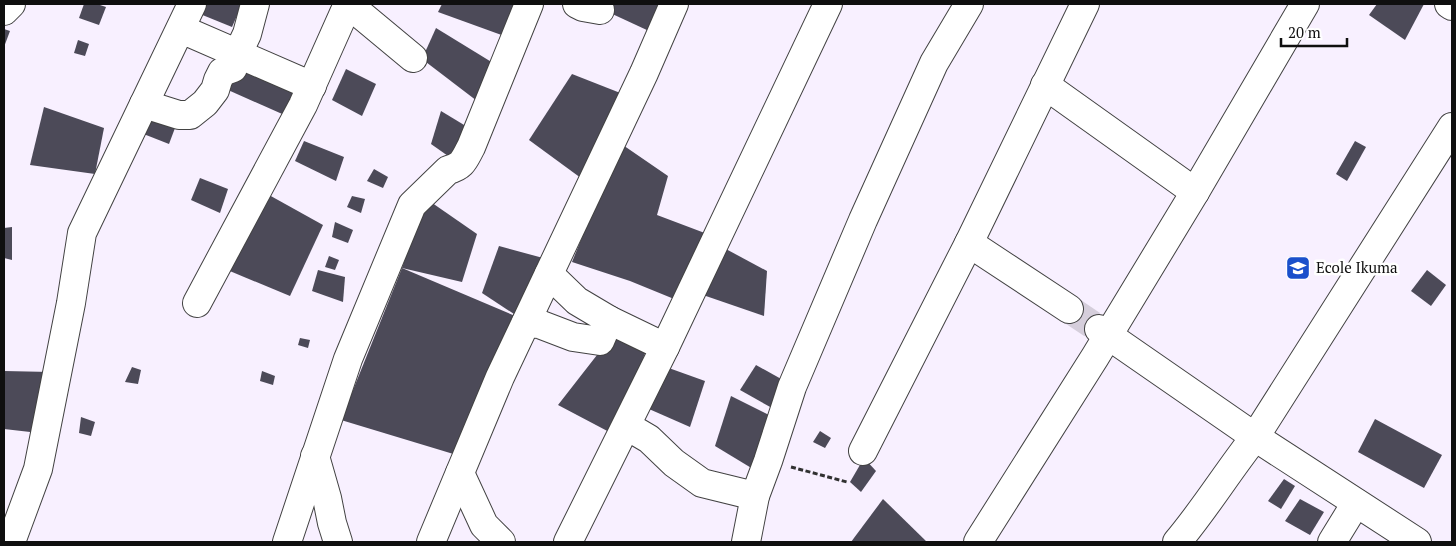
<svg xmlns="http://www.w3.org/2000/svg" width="1456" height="546" font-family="'PT Serif',serif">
  <rect width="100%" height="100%" fill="#f8f0ff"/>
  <!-- building -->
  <g fill="#4c4a58">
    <polygon points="84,4 97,4 106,7 99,25 79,18"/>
    <polygon points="204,4 242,4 232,27 200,14"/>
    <polygon points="442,4 523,4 507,37 438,12"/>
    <polygon points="611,4 662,4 649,31 608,12"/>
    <polygon points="1377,4 1424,4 1405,40 1369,15"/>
    <polygon points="436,28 498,66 481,104 422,59"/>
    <polygon points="4,29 10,31 4,47"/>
    <polygon points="78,40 89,44 85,56 74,53"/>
    <polygon points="240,61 301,88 289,117 228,90"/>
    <polygon points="346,69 376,84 362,116 332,100"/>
    <polygon points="572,74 628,96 585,181 529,140"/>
    <polygon points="44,107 104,128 95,174 30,165"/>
    <polygon points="150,109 178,120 169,144 141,133"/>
    <polygon points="441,111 474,131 458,163 431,144"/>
    <polygon points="304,141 344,157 336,181 295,161"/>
    <polygon points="617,141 668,176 657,215 710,235 679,301 630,281 572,262 600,193"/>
    <polygon points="1355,141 1366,147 1347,181 1336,174"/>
    <polygon points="374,169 388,177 383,188 367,181"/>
    <polygon points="200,178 228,189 220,213 191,200"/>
    <polygon points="260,190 323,225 290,296 225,269"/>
    <polygon points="352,196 365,199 361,213 347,207"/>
    <polygon points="425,198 477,234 462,282 402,268"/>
    <polygon points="335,222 353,230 348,243 332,237"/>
    <polygon points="12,227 12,260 4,258 4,228"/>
    <polygon points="499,246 543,258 520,318 482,293"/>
    <polygon points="724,248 767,271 764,316 703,295"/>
    <polygon points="329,256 339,260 335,270 325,267"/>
    <polygon points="402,268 520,318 460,456 341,420"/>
    <polygon points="318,270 345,277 343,302 312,291"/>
    <polygon points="1427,270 1446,285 1431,306 1411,291"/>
    <polygon points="607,334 650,341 613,434 558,405 597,355"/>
    <polygon points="300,338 310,340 308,348 298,345"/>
    <polygon points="756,365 783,380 772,408 740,390"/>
    <polygon points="132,367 141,370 138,384 125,382"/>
    <polygon points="666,367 705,381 690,427 649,409"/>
    <polygon points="4,371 51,372 39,433 4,429"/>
    <polygon points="262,371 275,376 273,385 260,381"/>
    <polygon points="731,396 769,415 753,469 715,446"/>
    <polygon points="81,417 95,422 91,436 79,433"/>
    <polygon points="1375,419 1442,455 1424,488 1358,452"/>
    <polygon points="820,431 831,438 825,448 813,442"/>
    <polygon points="864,458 876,471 861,492 850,482"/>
    <polygon points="1284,479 1295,486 1281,509 1268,501"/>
    <polygon points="883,499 927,542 851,542"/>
    <polygon points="1300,499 1324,512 1310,535 1285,521"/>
  </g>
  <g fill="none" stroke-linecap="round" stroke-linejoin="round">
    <!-- minor-tunnel -->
    <polyline stroke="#d5cedb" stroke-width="28" stroke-dasharray="28 14" stroke-linecap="butt" points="1069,309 1099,329"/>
    <defs>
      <g id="minor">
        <polyline points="348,4 413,58"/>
        <polyline points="577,4 583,7 600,10"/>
        <polyline points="1449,4 1452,6"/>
        <polyline points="4,11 11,4"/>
        <polyline points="181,29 312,86"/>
        <polyline points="1045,85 1195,192"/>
        <polyline points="144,104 179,115 190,115 205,103 215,90 218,80 222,72 233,68 238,53 247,34 255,4"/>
        <polyline points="969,243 1069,309"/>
        <polyline points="197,303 303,105 348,4"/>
        <polyline points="609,320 665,347"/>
        <polyline points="526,323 539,324 573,337 600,341 609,320 577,301 549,274"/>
        <polyline points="1099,329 1255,437 1417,542"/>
        <polyline points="627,426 649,439 674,463 702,483 755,496"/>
        <polyline points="863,451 969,243 1085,4"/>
        <polyline points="315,456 327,498 332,523 338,542"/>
        <polyline points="460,473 484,525 501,542"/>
        <polyline points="11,542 38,469 71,303 82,233 192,4"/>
        <path d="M287 542 348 359 412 205 448 170C463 166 464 160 471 147L529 4"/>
        <polyline points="431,542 500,377 644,73 674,4"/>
        <polyline points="568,542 665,347 828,4"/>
        <polyline points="746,542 755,496 768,461 792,387 863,220 934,63 969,4"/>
        <polyline points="978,542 1095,357 1195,192 1305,4"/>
        <path d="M1177 542C1205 509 1228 471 1255 437L1452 127"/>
        <polyline points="1332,542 1356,503"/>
      </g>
    </defs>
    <!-- minor casing -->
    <use href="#minor" stroke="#424242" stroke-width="30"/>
    <!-- path -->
    <polyline stroke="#313131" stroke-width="3" stroke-dasharray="5 2.5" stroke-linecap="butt" points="791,467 847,482"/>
    <!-- minor -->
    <use href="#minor" stroke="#fff" stroke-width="28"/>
  </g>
  <!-- icons -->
  <defs>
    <symbol id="school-square" viewBox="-11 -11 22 22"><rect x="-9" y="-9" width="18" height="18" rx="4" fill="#1a50cb" stroke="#fff"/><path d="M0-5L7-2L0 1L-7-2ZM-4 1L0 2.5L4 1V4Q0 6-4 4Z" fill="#fff"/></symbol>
  </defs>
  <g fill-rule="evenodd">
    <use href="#school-square" x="1284" y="254" width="28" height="28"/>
  </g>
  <g text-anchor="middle" stroke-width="5" stroke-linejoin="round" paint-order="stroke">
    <!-- poi labels -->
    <g font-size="15" fill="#0f0f0f" stroke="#fff" text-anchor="start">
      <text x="1316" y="273">Ecole Ikuma</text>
    </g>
  </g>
  <!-- border -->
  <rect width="1456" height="546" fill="none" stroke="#0f0f0f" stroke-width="10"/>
  <!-- scale -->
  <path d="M1281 38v8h66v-8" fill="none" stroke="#0f0f0f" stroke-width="2.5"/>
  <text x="1288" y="38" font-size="15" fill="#0f0f0f" stroke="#ffffff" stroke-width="4" paint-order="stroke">20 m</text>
</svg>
